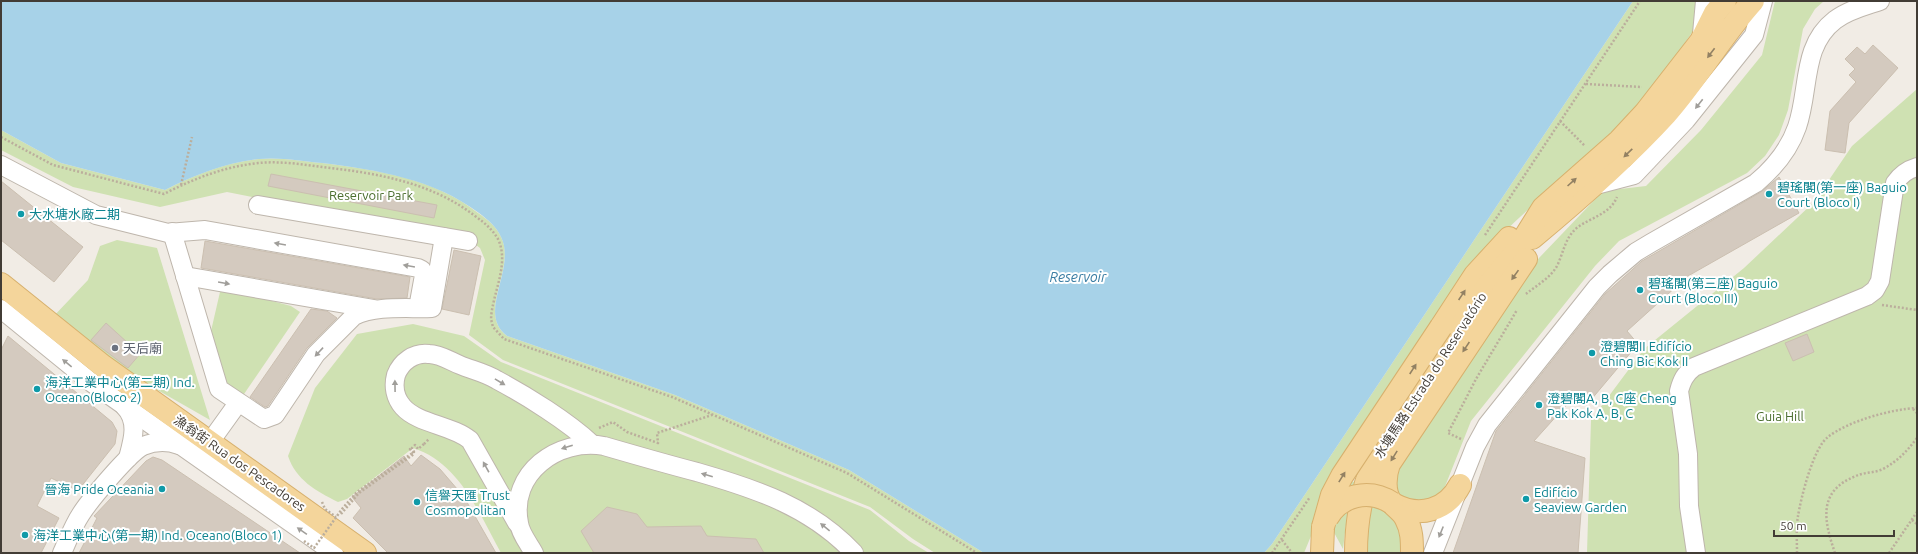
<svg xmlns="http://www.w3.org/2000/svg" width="1918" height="554" font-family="Ubuntu,'Noto Sans SC',sans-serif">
  <rect width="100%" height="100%" fill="#f1ece5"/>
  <!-- green -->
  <g fill="#cfe1b2">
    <path d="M1633 1H1717C1708 12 1699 23 1691 34 1676 55 1664 77 1647 97 1598 153 1536 197 1485 252L1327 497 1304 553H1264L1272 544Z"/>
    <polygon points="1775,1 1824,1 1815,9 1803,29 1788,110 1779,135 1765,156 1747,173 1619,241 1595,266 1471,421 1444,489 1439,496 1424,504 1400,497 1395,490 1395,466 1407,446 1539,258 1603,191 1646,186 1701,130 1762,55"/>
    <polygon points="1917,89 1917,553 1587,553 1591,420 1644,349 1744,268 1814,202 1852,146"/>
    <path d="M1 130 61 163 165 190C195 175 224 163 259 159 280 157 302 161 322 163 377 170 434 178 478 213 488 220 496 226 501 237 517 268 476 313 507 336L675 395 849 470 984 553H935L913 539 870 507 503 360 469 335 485 260 480 248 468 239 227 192 160 207 73 187 1 150Z"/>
    <polygon points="117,240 157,248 210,420 140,380 52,318 88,280 100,246"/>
    <polygon points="226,289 291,306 300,312 242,397 225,385 208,344 220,292"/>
    <path d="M413 324 464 336 501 362 870 510 909 541 929 553H501C480 515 459 462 413 448L347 499 338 502C316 491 296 480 288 456L315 388 357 334Z"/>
    <polygon points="1356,481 1347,516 1343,549 1331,527 1342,485"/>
    <polygon points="1370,500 1393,509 1407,553 1365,553"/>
  </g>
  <!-- water -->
  <path fill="#a7d2e8" d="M1 1H1633L1272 544 1264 553H984L849 470 675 395 507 336C476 313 517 269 501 237 496 226 488 220 479 213 434 179 377 170 322 163 302 161 280 157 259 159 225 163 195 175 165 190L61 163 1 130Z"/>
  <!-- building -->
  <g fill="#d4cabf" stroke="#cbbfb0">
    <polygon points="1873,45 1898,68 1849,123 1845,153 1825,150 1830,111 1856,82 1849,75 1855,69 1845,59 1857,47 1865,54"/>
    <polygon points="271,174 437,205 434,218 268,186"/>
    <polygon points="1779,177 1799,213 1688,276 1627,331 1638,344 1590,401 1579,391 1534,441 1585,458 1578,553 1453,553 1496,431 1605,294 1642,261 1761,192"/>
    <polygon points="1,181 83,247 54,282 1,240"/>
    <polygon points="205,241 410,277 407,298 377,299 201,268"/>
    <polygon points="454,250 481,256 469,315 442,309"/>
    <polygon points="311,309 327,311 337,318 307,348 268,406 265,407 250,397"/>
    <polygon points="106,323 140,354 128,368 91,340"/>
    <polygon points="1807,334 1814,352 1793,361 1785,343"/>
    <polygon points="8,336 112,422 117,431 115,444 80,488 74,489 51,478 37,506 59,518 41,553 1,553 1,350"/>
    <polygon points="421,455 440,469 464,497 496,553 388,553 353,518 361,508 352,497 404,456 411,466"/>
    <polygon points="153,457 162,460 300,553 79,553 97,518 94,516 146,461"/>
    <polygon points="607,507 637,514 647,527 701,526 707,536 756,539 764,553 594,553 581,531"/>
  </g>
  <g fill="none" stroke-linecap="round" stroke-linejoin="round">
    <defs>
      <g id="minor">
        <polyline points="1702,34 1705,1"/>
        <polyline points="1,165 96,215 168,233 205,230 418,268 422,270 424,275 418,308"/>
        <polyline points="1592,186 1634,175 1686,120 1754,35 1763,1"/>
        <polyline points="258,205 468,241"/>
        <path d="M172 232 219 389 264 419 275 415 316 354 354 316C376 305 408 309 432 308L444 237"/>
        <polyline points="185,276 374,309"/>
        <polyline points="1,309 92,383 334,553"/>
        <path d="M124 406C139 421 133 440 128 458"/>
        <polyline points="210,442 238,403"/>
        <path d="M517 523 470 440C452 425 418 424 403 407 395 398 393 386 396 375 401 362 414 352 429 354 440 354 450 361 460 365 472 370 486 373 497 380 527 396 567 421 592 444"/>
        <path d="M62 553C68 540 73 526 81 514 90 500 129 453 143 446 155 441 168 441 179 445"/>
        <path d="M534 553C529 544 520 533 519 523 509 473 558 438 604 446 635 455 666 464 697 472 756 489 811 507 854 553"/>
        <path d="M1433 553 1475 447 1487 425 1597 287 1610 274 1636 252 1651 243 1756 183C1775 167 1789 150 1797 127 1810 90 1801 46 1835 20 1848 10 1865 6 1880 1"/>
        <path d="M1696 553 1689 506 1688 454 1679 391C1682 380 1685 374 1694 367L1867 296 1875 290 1880 281 1895 183C1901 174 1907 170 1917 167"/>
      </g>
      <g id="major">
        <path d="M1532 238C1579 199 1625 159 1666 114 1698 78 1721 36 1753 1"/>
        <polyline points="1,284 103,366 365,553"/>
        <polyline points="1441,327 1475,275 1509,238"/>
        <path d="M1395 505C1420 518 1447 510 1460 485"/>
        <polyline points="1322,553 1323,527"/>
        <path d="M1356 553C1356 519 1362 488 1376 456L1487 287 1515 253 1543 208 1619 141 1645 113 1701 41 1715 13 1725 1"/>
        <path d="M1412 553C1412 541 1412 530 1406 519 1403 512 1397 509 1392 503 1383 493 1385 475 1389 464L1526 259"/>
      </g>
    </defs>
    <!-- minor casing -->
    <use href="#minor" stroke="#beb6ac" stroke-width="20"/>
    <!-- major casing -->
    <use href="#major" stroke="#d7b06d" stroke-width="24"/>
    <!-- path -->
    <g stroke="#bbae9c" stroke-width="2.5" stroke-dasharray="2 2" stroke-linecap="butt">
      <polyline points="1586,84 1642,87"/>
      <polyline points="1560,121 1585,146"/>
      <path d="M1 137 53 165 164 194C195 178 224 167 258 163 279 161 301 164 322 167 376 173 431 182 475 216 485 223 492 229 498 239 510 264 492 294 491 319L493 327 504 339 672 397 847 473 977 553"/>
      <polyline points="181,185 192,137"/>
      <polyline points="1485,235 1640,1"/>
      <path d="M1526 294C1537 285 1552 277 1558 264 1564 250 1566 236 1578 227 1592 217 1610 214 1617 197"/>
      <polyline points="1882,305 1917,310"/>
      <polyline points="1913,409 1917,413"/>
      <polyline points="599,428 613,422 627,432 658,443 657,433 712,415"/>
      <polyline points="1461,439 1448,433 1476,379 1517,310"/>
      <polyline points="424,444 429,439"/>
      <polyline points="341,514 359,493 414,454 410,449 412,448"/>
      <polyline points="1912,520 1917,524"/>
      <polyline points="1282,540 1292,553"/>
      <polyline points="1272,553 1310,497"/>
      <path d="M1797 553C1797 541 1796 528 1798 516 1801 498 1813 448 1828 437 1848 421 1892 409 1917 408"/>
      <path d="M1835 553C1824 521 1817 491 1856 476 1864 472 1875 473 1883 469 1898 461 1907 451 1917 438"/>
      <polyline points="1889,553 1917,512"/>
    </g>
    <!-- minor -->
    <use href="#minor" stroke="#fff" stroke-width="18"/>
    <!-- major -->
    <use href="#major" stroke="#f4d59b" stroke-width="22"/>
    <defs>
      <g id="major-bridge">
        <path d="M1327 518C1340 495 1369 488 1392 503"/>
        <polyline points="1323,527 1332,495 1342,476 1441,327"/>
      </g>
    </defs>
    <!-- major-bridge casing -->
    <use href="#major-bridge" stroke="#d7b06d" stroke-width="24" stroke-linecap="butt"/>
    <!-- path-bridge -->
    <g stroke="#bbae9c" stroke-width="2.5" stroke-dasharray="2 2" stroke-linecap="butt">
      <polyline points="322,502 325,509 336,517"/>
      <polyline points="304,541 314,548 342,509 357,492 414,452 412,448 415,445 418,449 424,444"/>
    </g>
    <!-- major-bridge -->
    <use href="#major-bridge" stroke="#f4d59b" stroke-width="22"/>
  </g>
  <!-- one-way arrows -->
  <defs><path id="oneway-solid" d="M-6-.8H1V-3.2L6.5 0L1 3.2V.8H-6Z"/></defs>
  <g fill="#928163">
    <use href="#oneway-solid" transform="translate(1711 53) rotate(127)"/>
    <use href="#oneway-solid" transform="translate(1628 153) rotate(136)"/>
    <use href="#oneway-solid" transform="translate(1572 182) rotate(-42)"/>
    <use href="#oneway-solid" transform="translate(1515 275) rotate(125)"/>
    <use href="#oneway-solid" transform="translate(1462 295) rotate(-56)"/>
    <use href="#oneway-solid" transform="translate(1466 347) rotate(124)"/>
    <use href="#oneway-solid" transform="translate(1413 369) rotate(-57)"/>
    <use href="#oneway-solid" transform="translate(1394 456) rotate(122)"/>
    <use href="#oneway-solid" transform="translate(1342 477) rotate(-58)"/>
  </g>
  <g fill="#a09e9a">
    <use href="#oneway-solid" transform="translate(1699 104) rotate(128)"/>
    <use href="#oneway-solid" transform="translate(280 244) rotate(-170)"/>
    <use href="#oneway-solid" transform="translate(409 266) rotate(-170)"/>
    <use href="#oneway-solid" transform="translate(224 283) rotate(10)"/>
    <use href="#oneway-solid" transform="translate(319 352) rotate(133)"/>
    <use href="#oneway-solid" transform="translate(67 363) rotate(-141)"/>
    <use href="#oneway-solid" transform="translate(500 382) rotate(31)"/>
    <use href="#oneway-solid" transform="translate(395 386) rotate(-91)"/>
    <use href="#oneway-solid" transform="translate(567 447) rotate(163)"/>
    <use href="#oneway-solid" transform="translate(486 467) rotate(-119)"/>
    <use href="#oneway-solid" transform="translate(707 475) rotate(-164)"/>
    <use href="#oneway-solid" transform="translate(825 527) rotate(-141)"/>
    <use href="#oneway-solid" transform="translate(302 531) rotate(-145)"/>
    <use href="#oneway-solid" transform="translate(1441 532) rotate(112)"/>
  </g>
  <!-- markers -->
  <g fill="#0f9aa8" stroke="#fff" stroke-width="1.5">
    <circle cx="1769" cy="194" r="4"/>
    <circle cx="21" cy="214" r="4"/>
    <circle cx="1640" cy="290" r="4"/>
    <circle cx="1592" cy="353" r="4"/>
    <circle cx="37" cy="389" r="4"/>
    <circle cx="1539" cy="405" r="4"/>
    <circle cx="162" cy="489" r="4"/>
    <circle cx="1526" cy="499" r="4"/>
    <circle cx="417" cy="502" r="4"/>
    <circle cx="25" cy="535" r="4"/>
  </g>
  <circle fill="#6b7280" stroke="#fff" stroke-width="1.5" cx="115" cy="348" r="4"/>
  <g text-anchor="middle" stroke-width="4" stroke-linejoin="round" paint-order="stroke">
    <!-- culture labels -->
    <g font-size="13" fill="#0d838f" stroke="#fff" text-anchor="start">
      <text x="1777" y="192">碧瑤閣(第一座) Baguio<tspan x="1777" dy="15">Court (Bloco I)</tspan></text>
      <text x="29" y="219">大水塘水廠二期</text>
      <text x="1648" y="288">碧瑤閣(第三座) Baguio<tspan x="1648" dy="15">Court (Bloco III)</tspan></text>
      <text x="1600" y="351">澄碧閣II Edifício<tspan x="1600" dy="15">Ching Bic Kok II</tspan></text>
      <text x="45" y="387">海洋工業中心(第二期) Ind.<tspan x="45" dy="15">Oceano(Bloco 2)</tspan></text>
      <text x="1547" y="403">澄碧閣A, B, C座 Cheng<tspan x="1547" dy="15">Pak Kok A, B, C</tspan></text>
      <text x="154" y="494" text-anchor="end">晉海 Pride Oceania</text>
      <text x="1534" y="497">Edifício<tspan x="1534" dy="15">Seaview Garden</tspan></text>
      <text x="425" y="500">信譽天匯 Trust<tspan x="425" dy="15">Cosmopolitan</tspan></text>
      <text x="33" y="540">海洋工業中心(第一期) Ind. Oceano(Bloco 1)</text>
    </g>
    <!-- park labels -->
    <g font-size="13" fill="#4b6e2f" stroke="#fff">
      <text x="371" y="200">Reservoir Park</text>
      <text x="1780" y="421">Guia Hill</text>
    </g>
    <!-- worship labels -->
    <g font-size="13" fill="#5b616d" stroke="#fff" text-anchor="start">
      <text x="123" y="353">天后廟</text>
    </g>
    <!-- street labels -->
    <g font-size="13" fill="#423c35" stroke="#fff">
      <text transform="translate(1430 375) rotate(-57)" y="5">水塘馬路 Estrada do Reservatório</text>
      <text transform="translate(240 463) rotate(35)" y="5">漁翁街 Rua dos Pescadores</text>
    </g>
    <!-- water labels -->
    <g font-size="14" font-style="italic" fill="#3a7da3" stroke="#fff">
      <text x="1078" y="282">Reservoir</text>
    </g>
  </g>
  <!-- border -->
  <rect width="1918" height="554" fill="none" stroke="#423c35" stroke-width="4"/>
  <!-- scale -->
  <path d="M1774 530v6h120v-6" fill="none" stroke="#423c35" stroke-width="2"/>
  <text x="1780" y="530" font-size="12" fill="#423c35" stroke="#ffffff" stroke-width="3" paint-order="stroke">50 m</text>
</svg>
